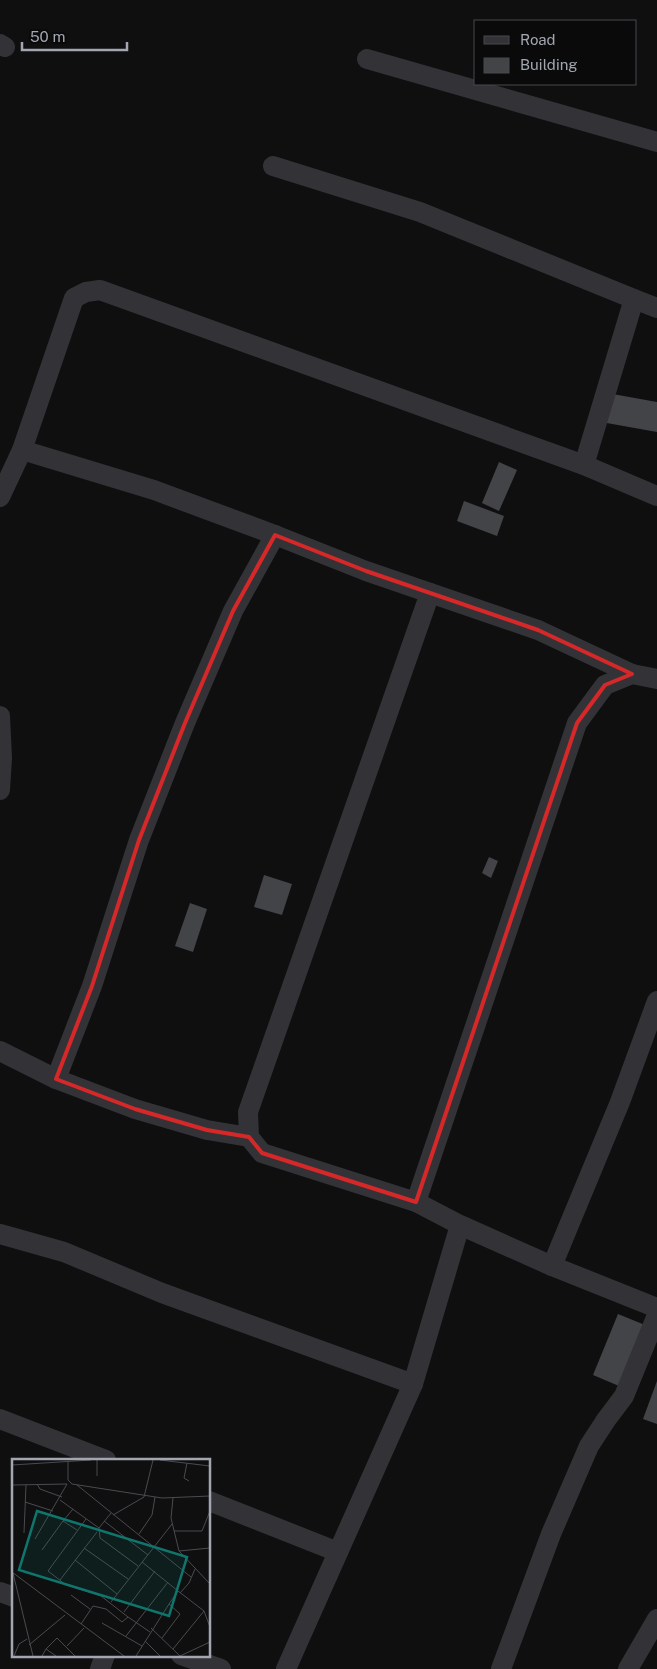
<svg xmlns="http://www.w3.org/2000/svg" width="657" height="1669" font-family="'Public Sans',sans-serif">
  <rect width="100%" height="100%" fill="#0f0f10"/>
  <!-- building -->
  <g fill="#434448">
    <polygon points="607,393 657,402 657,432 601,422"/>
    <polygon points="499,462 517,470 499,511 482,503"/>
    <polygon points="464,501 504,516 497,536 457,521"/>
    <polygon points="489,857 498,861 491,878 482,873"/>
    <polygon points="264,875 292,884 282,915 254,907"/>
    <polygon points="190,903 207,909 193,952 175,946"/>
    <polygon points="618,1314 645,1325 619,1386 593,1375"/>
    <polygon points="657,1381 657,1424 643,1419"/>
  </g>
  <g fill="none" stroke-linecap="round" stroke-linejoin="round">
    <!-- minor -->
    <g stroke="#333337" stroke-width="20">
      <polyline points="0,44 5,47"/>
      <polyline points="367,59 657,142"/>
      <polyline points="273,166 420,212 634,299"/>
      <polyline points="22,450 154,490 275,535 366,571 538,630 632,674"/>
      <polyline points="584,465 634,299 657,308"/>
      <polyline points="0,497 22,450 74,298 86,292 100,290 584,465 657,496"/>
      <polyline points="430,593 248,1112 249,1137 262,1153 416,1202 460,1225 552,1266 657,1308"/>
      <polyline points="0,716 2,758 0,790"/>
      <polyline points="0,1051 56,1079 135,1109 207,1130 249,1137"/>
      <polyline points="56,1079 92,986 139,840 185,723 233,611 275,535"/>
      <polyline points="416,1202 577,723 605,685 632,674 657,679"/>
      <polyline points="0,1234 64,1252 162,1293 413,1384"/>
      <polyline points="552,1266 620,1102 657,1001"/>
      <polyline points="0,1419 106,1460"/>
      <polyline points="209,1501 338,1552"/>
      <polyline points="0,1592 14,1597"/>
      <polyline points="181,1655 221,1669"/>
      <polyline points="100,1669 105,1655"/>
      <polyline points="286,1669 413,1384 460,1225"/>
      <polyline points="501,1669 551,1534 589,1446 606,1420 624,1396 657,1315"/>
      <polyline points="628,1669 657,1619"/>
    </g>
  </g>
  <!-- marked area -->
  <path fill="none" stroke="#d62828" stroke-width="4" stroke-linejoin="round" d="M275 535 366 571 538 630 632 674 605 685 577 723 416 1202 262 1153 249 1137 207 1130 135 1109 56 1079 92 986 139 840 185 723 233 611Z"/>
  <!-- overview -->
  <g transform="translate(12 1459)">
    <rect width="198" height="198" fill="#0f0f10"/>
    <path fill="none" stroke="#4a4b50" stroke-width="1" d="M148 1 198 7M56 3V21L60 25 150 39 198 37M175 4 172 19 177 22M0 6 79 1M85 17V1M25 25 28 30 50 38M0 26 55 25M65 26 179 118M161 39 159 59 167 92 198 125M48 41 87 69 88 79 126 107M13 43 41 52M61 50 51 62 65 71M101 56 132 38 141 1M74 60 36 112 54 126 89 137 116 158M92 62 136 96M87 69 99 54M162 72H190L198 52M12 74 14 26M127 75 140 56 143 38M23 80 55 25M72 89 116 120M30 91 51 62M167 92 198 89M63 101 105 135M130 103 166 132M0 113 112 197M1 114 21 197M48 121 85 73M168 134 177 124 183 110M59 136 78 150M99 143 160 65M192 152 198 168M112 153 143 112M90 164 130 187M69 165 81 147 94 150 110 163 116 158 138 173M139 169 168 197M114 177 156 123M150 179 168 155 157 145 166 132 192 152 161 190M133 182 148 197M17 186 53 156M55 187 72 169M34 190 45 179 63 197M2 197 7 185 15 180M30 197 34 190 44 197M124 197 157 145M168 197 198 183"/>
    <path fill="#0f766e" fill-opacity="0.15" stroke="#0f766e" stroke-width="2.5" d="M25 52 175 98 157 157 7 111Z"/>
    <rect width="198" height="198" fill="none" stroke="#a2a6b0" stroke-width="2.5"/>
  </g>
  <!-- legend -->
  <rect x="474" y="20" width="162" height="65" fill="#0a0a0b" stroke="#47484d"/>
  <rect x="484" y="36" width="25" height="8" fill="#333337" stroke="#47484d"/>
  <text x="520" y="45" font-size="15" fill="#a2a6b0">Road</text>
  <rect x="484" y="58" width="25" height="15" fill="#434448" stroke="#47484d"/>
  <text x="520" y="70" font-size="15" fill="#a2a6b0">Building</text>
  <!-- scale -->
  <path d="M22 42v8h105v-8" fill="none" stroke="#a2a6b0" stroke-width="2.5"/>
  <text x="30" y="42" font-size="15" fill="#a2a6b0" stroke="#0a0a0b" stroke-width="4" paint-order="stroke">50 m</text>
</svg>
